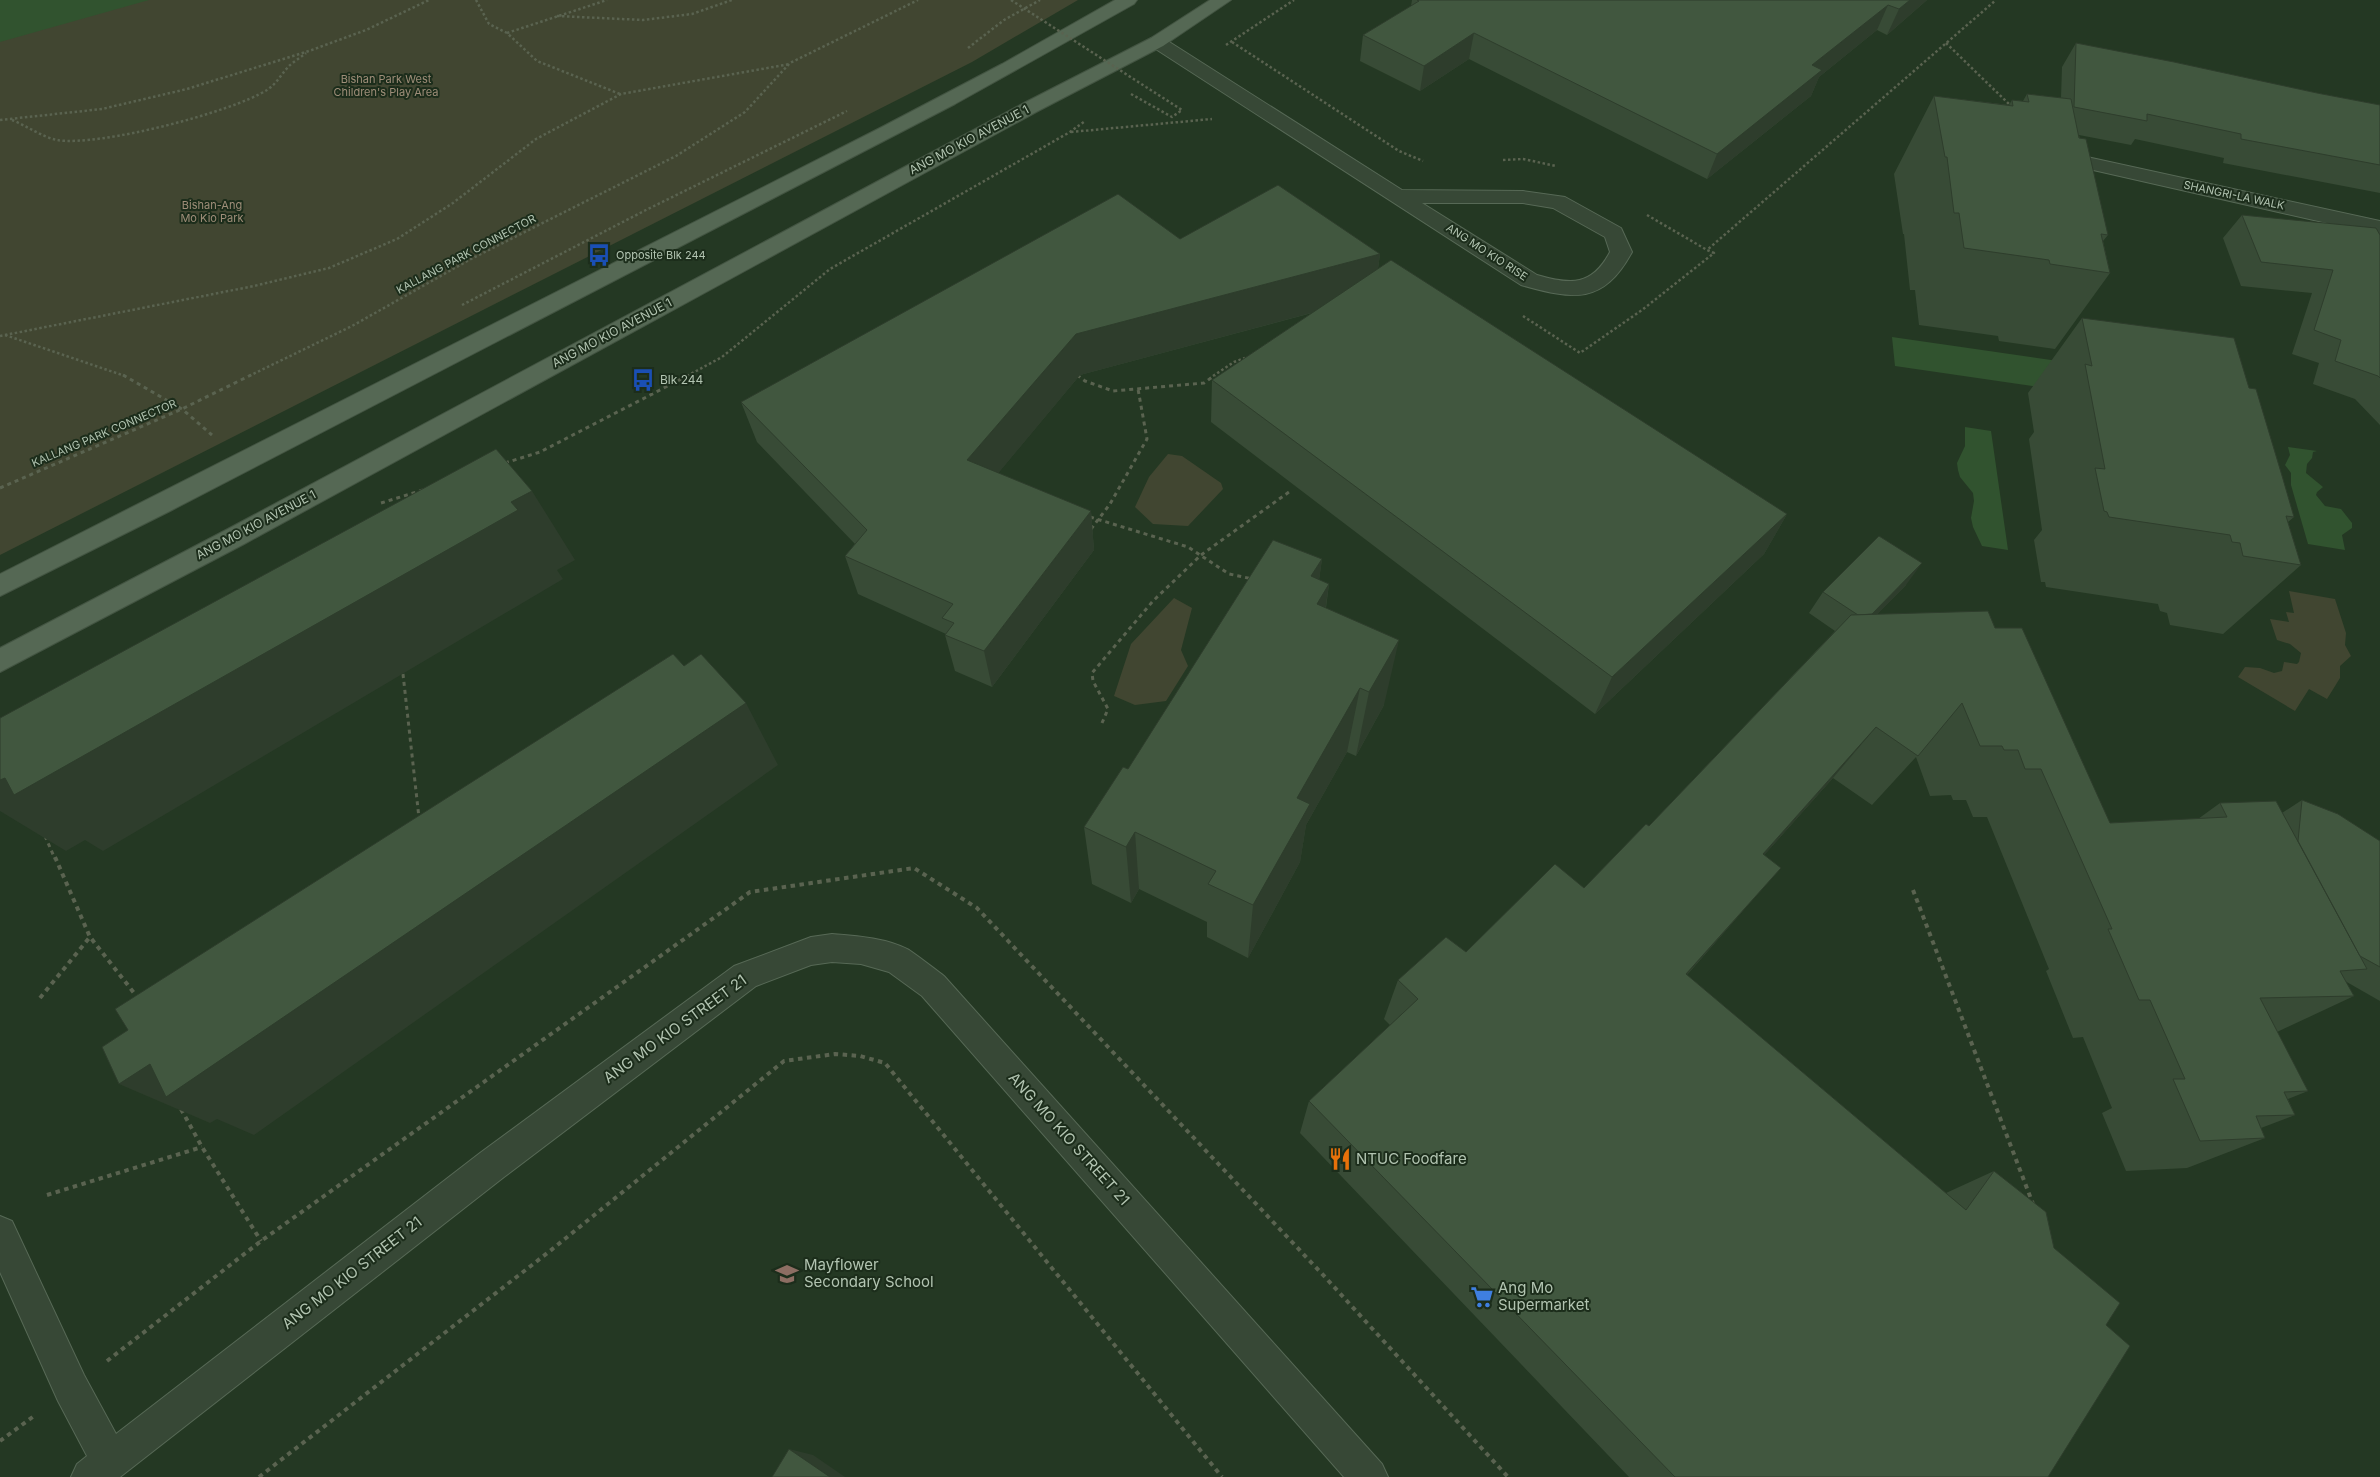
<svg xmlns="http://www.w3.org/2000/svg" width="2380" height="1477" font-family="Inter,sans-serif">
  <rect width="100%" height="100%" fill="#243823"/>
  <!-- green -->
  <g fill="#414631">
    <polygon points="0,0 1078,0 972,62 0,555"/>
    <polygon points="1168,454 1182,456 1221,483 1223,489 1188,526 1153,524 1135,507 1149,477"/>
    <polygon points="2289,591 2335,599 2346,633 2345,645 2351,656 2340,666 2340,678 2327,699 2309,689 2295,711 2238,677 2245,667 2260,668 2274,673 2282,671 2284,662 2297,664 2299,662 2301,653 2290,644 2277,640 2270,619 2289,622 2286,612 2294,613"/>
    <polygon points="1174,598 1192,608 1181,650 1188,666 1166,701 1135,705 1114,696 1131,644"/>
  </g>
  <!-- water -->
  <g fill="#31532f">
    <polygon points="0,0 149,0 0,42"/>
    <polygon points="1892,337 2217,384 2226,414 1895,366"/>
    <polygon points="1965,427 1991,431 2008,550 1982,546 1973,527 1971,518 1974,501 1973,493 1960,477 1958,470 1957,463 1965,446"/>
    <polygon points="2288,447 2317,451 2313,452 2312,458 2307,464 2306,473 2323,487 2317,492 2316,495 2325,506 2341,509 2352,523 2352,528 2342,535 2345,550 2308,544 2291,485 2291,473 2285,465 2290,455"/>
  </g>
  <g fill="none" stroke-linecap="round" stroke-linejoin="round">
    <defs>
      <g id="minor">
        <path d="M1157 37 1163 38 1402 190 1523 191 1565 197 1621 228 1632 252C1603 305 1574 300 1521 285L1151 46 1148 42 1151 38ZM1422 203H1523L1553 208 1605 237 1610 252C1592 286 1571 285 1537 275Z"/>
        <polygon points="2087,157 2380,221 2380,235 2080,167 2077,163 2080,159"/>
        <path d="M832 934C857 936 887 938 909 950 921 958 932 967 944 976L1382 1464 1388 1477H1344L922 996 889 972 861 964 832 962 811 965 756 986 504 1177 120 1477H71L77 1464 87 1456 58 1401 0 1272V1216L12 1221 84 1375 116 1434 480 1153 734 966 811 937Z"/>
      </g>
      <g id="major">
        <polygon points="1115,0 1137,0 1134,4 955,104 170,511 0,596 0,574 880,128 1002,64"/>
        <polygon points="1210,0 1231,0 1163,46 1038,111 244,544 0,672 0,648 226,530 1024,103 1151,38"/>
      </g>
    </defs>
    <!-- minor casing -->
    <use href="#minor" stroke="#576956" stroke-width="2"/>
    <!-- major casing -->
    <use href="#major" stroke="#435442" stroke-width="2"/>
    <!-- path-far2 -->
    <g stroke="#5a6350" stroke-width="2.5" stroke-dasharray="2.5 2.5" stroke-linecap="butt">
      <polyline points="476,0 489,24 507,33 537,61 620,94"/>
      <polyline points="557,16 643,20 692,14 732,0"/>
      <polyline points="507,33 607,0"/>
      <polyline points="1232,42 1399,151 1423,161"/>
      <polyline points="1946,43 2011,106"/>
      <polyline points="1226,45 1294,0"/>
      <polyline points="968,48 1004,20 1040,0"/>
      <polyline points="1131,94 1172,117 1182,110 1146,87"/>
      <polyline points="0,120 102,109 187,89 309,51 366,30 429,0"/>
      <path d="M12 120C27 126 42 137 57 140 99 147 232 112 267 90 276 84 281 75 288 67 293 62 300 58 306 53"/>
      <polyline points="1071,132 1212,119"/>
      <polyline points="1503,160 1523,159 1556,166"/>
      <polyline points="1647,215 1707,250"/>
      <polyline points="462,305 646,210 847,111"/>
      <polyline points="1523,316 1580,353 1642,310 1714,253 1707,250 1996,0"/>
      <polyline points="5,335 125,376"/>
      <polyline points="0,336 254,286 329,268 397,239 453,203 536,139 621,94 790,64"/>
      <polyline points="1077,375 1079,376"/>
      <polyline points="249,376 352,326 469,260 676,156 745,112 790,63 918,0"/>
      <polyline points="687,376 722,357 830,269 1070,132 1085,121"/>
      <polyline points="1213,376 1234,362 1245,358"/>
    </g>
    <!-- path-far1 -->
    <g stroke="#5a6350" stroke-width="3" stroke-dasharray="4 4" stroke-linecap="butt">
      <polyline points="123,375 182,409 212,435"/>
      <polyline points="1077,375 1085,381 1113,391 1204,383 1215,375"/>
      <polyline points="505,463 540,452 689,375"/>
      <polyline points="0,488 182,409 251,375"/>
      <polyline points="381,503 423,490"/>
      <polyline points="1090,517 1188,547 1229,574 1253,579"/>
      <polyline points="1091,529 1110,504 1147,439 1138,389"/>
      <polyline points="403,674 419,818"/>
      <polyline points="1102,723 1108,709 1093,681 1092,673 1153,601 1201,555 1289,492"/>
      <polyline points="45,836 55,859"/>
    </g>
    <!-- path -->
    <g stroke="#5a6350" stroke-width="4" stroke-dasharray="4.5 4.5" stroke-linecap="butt">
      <polyline points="55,857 90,937 138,998"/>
      <polyline points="1913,890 2033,1204"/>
      <polyline points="40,998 90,937"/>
      <polyline points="181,1109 202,1147 261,1241"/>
      <polyline points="47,1195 202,1147"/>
      <polyline points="107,1361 261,1241 750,892 914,868 977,908 1325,1277 1508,1477"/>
      <polyline points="0,1441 34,1416"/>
      <polyline points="259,1477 550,1251 784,1061 835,1054 860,1056 885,1063 1222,1477"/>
    </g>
    <!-- minor -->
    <use href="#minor" fill="#374836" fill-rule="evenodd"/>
    <!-- major -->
    <use href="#major" fill="#556854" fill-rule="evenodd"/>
    <!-- path-bridge -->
    <polyline stroke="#5a6350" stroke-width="2.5" stroke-dasharray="2.5 2.5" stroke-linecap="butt" points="1011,0 1146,87"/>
  </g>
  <!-- wall -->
  <g fill="#384b36">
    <polygon points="1412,0 1927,0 1887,35 1877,30 1819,77 1811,96 1707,179 1469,59 1420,91 1360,61 1363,35 1411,6"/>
    <polygon points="2076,43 2317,93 2380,105 2380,193 2223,163 2224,158 2135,139 2131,145 2079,135 2108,235 2103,241 2110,273 2055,349 1999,341 1998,336 1919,325 1915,290 1910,290 1904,234 1903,234 1894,174 1934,96 2009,105 2012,100 2023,101 2027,94 2061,98 2062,67"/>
    <polygon points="2242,215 2380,235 2380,425 2355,399 2313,384 2319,363 2292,354 2312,293 2241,286 2223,238"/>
    <polygon points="1180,239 1380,254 1378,269 1787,514 1764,554 1595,714 1211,422 1212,380 1312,313 1080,375 998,473 1091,511 1094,550 992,687 955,671 945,635 946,634 858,594 845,556 855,544 757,442 741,402"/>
    <polygon points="2082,318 2249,388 2294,517 2288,522 2301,565 2223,634 2170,625 2167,613 2160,611 2158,604 2046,587 2045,582 2041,582 2034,540 2042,530 2029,439 2034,432 2028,393"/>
    <polygon points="1322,559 1319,580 1329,584 1326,608 1384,705 1356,756 1347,752 1306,825 1300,862 1248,958 1207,937 1207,922 1139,889 1131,903 1092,884 1084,827 1128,769"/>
    <polygon points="1906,585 1877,614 1995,628 2110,823 2198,819 2220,803 2282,813 2302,800 2380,841 2380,1001 2345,981 2354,996 2277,1032 2308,1091 2288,1099 2295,1115 2261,1128 2265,1138 2187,1168 2126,1171 2102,1113 2112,1108 2083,1037 2073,1038 2046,971 2049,969 1987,817 1973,817 1966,800 1953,800 1951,795 1930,796 1916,757 1872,805 1833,778 1764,855 1742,912 1687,975 1946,1193 1994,1171 2054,1248 2106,1325 2048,1477 1629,1477 1300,1133 1309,1101 1390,1025 1384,1019 1398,980 1466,952 1584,888 1649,826 1835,631 1809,613 1823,592"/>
  </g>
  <!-- shaded-wall -->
  <g fill="#2e3d2c">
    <polygon points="1910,0 1927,0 1887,35 1899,9"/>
    <polygon points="1888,5 1877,30 1819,77 1811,96 1707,179 1717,154 1812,65"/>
    <polygon points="1474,33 1469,59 1420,91 1424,66"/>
    <polygon points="1380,254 1374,296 1080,375 976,500 967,460 1076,334"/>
    <polygon points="532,491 575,560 557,570 563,579 103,851 85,840 66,851 0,811 0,780"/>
    <polygon points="1091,511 1094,550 992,687 984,651"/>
    <polygon points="1787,514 1764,554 1595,714 1612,677"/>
    <polygon points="1322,559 1312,628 1311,576"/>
    <polygon points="1922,563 1906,585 1851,641 1866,620"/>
    <polygon points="1329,584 1319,652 1317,604"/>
    <polygon points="1399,640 1384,705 1356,756 1369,692"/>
    <polygon points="1360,688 1347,752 1306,825 1300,862 1248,958 1253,905 1297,798"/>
    <polygon points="746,703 778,765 254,1135 217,1119 210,1123 119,1084 150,1064"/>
    <polygon points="1876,727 1833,778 1725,899 1763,854"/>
    <polygon points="1135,832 1139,889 1131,903 1126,847"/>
    <polygon points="1781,868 1742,912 1652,1014 1686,974"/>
    <polygon points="789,1449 813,1455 845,1477 830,1477"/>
  </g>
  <!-- building -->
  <g fill="#41573f" stroke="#2e3d2c">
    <polygon points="1417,0 1910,0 1899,9 1888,5 1812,65 1822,70 1717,154 1474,33 1424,66 1363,35 1419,1"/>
    <polygon points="2076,43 2174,62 2317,93 2380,105 2380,165 2241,139 2241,134 2147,114 2147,121 2074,107"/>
    <polygon points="2027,94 2071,99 2079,138 2086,139 2108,235 2101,234 2110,273 2050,264 2049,260 1964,248 1959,213 1954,213 1947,157 1945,157 1934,96 2013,106 2012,100 2029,102"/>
    <polygon points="1278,185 1380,254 1076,334 967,460 1091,511 984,651 945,635 954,623 942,618 953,604 845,556 867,530 741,402 1118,194 1180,239"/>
    <polygon points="2242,215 2376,228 2380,235 2380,378 2378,376 2335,361 2341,340 2314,330 2333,270 2261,262"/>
    <polygon points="1391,260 1787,514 1612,677 1212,380"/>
    <polygon points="2082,318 2234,338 2249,388 2256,389 2283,479 2294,517 2286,516 2301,565 2243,556 2240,543 2232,542 2230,535 2109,517 2107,512 2104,511 2095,468 2105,469 2085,364 2092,366"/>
    <polygon points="496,449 532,491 511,502 518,510 14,795 5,778 0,780 0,718"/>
    <polygon points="1879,536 1922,563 1872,614 1858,615 1823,592"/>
    <polygon points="1273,540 1322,559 1311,576 1329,584 1317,604 1399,640 1369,692 1360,688 1297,798 1310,804 1253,905 1208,884 1216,871 1135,832 1126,847 1084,827 1123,767 1128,769"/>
    <polygon points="1988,611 1995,628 2022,628 2110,823 2227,817 2220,803 2276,801 2367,969 2340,971 2354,996 2260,998 2308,1091 2284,1092 2295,1115 2256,1116 2265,1138 2200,1141 2173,1079 2185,1079 2150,1000 2139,1000 2108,929 2112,929 2041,769 2025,769 2018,750 2004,750 2002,746 1980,746 1962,703 1918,756 1876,727 1763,854 1781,868 1686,974 1966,1210 1994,1171 2046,1212 2054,1248 2120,1303 2106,1325 2130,1346 2048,1477 1675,1477 1309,1101 1418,999 1398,980 1446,937 1466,952 1555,864 1584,888 1646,824 1649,826 1851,615"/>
    <polygon points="673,654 684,666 701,654 746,703 166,1097 150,1064 119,1084 102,1047 128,1030 115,1009"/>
    <polygon points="2302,800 2338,814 2380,841 2380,967 2360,956 2298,841"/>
    <polygon points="789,1449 830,1477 772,1477"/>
  </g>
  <!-- icons -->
  <defs>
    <symbol id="bus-bare" viewBox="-9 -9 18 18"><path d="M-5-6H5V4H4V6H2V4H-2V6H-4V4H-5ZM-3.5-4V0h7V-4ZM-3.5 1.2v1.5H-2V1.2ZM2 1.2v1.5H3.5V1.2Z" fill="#1a4fb4" stroke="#1c2d1b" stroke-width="2.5" paint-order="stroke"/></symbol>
    <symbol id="restaurant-bare" viewBox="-9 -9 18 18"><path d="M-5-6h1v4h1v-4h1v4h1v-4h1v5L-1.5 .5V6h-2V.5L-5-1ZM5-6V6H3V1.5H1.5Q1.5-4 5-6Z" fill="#e8710a" stroke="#1c2d1b" stroke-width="2.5" paint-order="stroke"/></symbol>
    <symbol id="school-bare" viewBox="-9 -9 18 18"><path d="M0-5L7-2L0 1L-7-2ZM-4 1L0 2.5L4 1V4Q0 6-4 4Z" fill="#8d6e63" stroke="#1c2d1b" stroke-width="2.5" paint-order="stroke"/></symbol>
    <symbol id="supermarket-bare" viewBox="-9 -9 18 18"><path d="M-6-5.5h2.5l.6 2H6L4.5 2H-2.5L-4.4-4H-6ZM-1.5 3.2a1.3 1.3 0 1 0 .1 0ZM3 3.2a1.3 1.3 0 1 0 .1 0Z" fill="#3f7fe0" stroke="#1c2d1b" stroke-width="2.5" paint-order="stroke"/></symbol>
  </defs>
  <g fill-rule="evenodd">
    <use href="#bus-bare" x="583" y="239" width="32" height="32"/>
    <use href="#bus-bare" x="627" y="364" width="32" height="32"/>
    <use href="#restaurant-bare" x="1324" y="1143" width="32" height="32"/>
    <use href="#school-bare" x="771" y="1258" width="32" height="32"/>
    <use href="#supermarket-bare" x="1466" y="1281" width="32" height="32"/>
  </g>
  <g text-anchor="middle" stroke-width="4" stroke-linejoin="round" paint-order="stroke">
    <!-- far-park labels -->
    <g font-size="11" fill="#9f8e79" stroke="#1c2d1b">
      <text x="386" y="83">Bishan Park West<tspan x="386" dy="13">Children's Play Area</tspan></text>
      <text x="212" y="209">Bishan-Ang<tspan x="212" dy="13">Mo Kio Park</tspan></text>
    </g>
    <!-- far-street labels -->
    <g font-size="11" fill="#b2c4b1" stroke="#1c2d1b">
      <text transform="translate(2234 195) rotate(12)" y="4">SHANGRI-LA WALK</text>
      <text transform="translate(1487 252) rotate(33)" y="4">ANG MO KIO RISE</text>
      <text transform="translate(466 254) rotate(-28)" y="4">KALLANG PARK CONNECTOR</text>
      <text transform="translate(104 433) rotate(-23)" y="4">KALLANG PARK CONNECTOR</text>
    </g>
    <!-- far-poi labels -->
    <g font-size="11" fill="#b2c4b1" stroke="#1c2d1b" text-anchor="start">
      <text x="616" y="259">Opposite Blk 244</text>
    </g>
    <!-- street labels -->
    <g font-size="12" fill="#b2c4b1" stroke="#1c2d1b">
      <text transform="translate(969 140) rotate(-28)" y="4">ANG MO KIO AVENUE 1</text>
      <text transform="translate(612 333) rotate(-28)" y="4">ANG MO KIO AVENUE 1</text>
      <text transform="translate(256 525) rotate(-28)" y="4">ANG MO KIO AVENUE 1</text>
    </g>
    <!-- poi labels -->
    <g font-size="12" fill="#b2c4b1" stroke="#1c2d1b" text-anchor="start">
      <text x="660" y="384">Blk 244</text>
    </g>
    <!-- near-street labels -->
    <g font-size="15" fill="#b2c4b1" stroke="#1c2d1b">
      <text transform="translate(675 1029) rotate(-36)" y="5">ANG MO KIO STREET 21</text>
      <text transform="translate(1069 1139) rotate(48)" y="5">ANG MO KIO STREET 21</text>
      <text transform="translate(352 1273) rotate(-38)" y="5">ANG MO KIO STREET 21</text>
    </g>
    <!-- near-poi labels -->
    <g font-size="15" fill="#b2c4b1" stroke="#1c2d1b" text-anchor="start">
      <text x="1356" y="1164">NTUC Foodfare</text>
      <text x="804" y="1270">Mayflower<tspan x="804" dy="17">Secondary School</tspan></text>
      <text x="1498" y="1293">Ang Mo<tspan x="1498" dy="17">Supermarket</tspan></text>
    </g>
  </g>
</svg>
